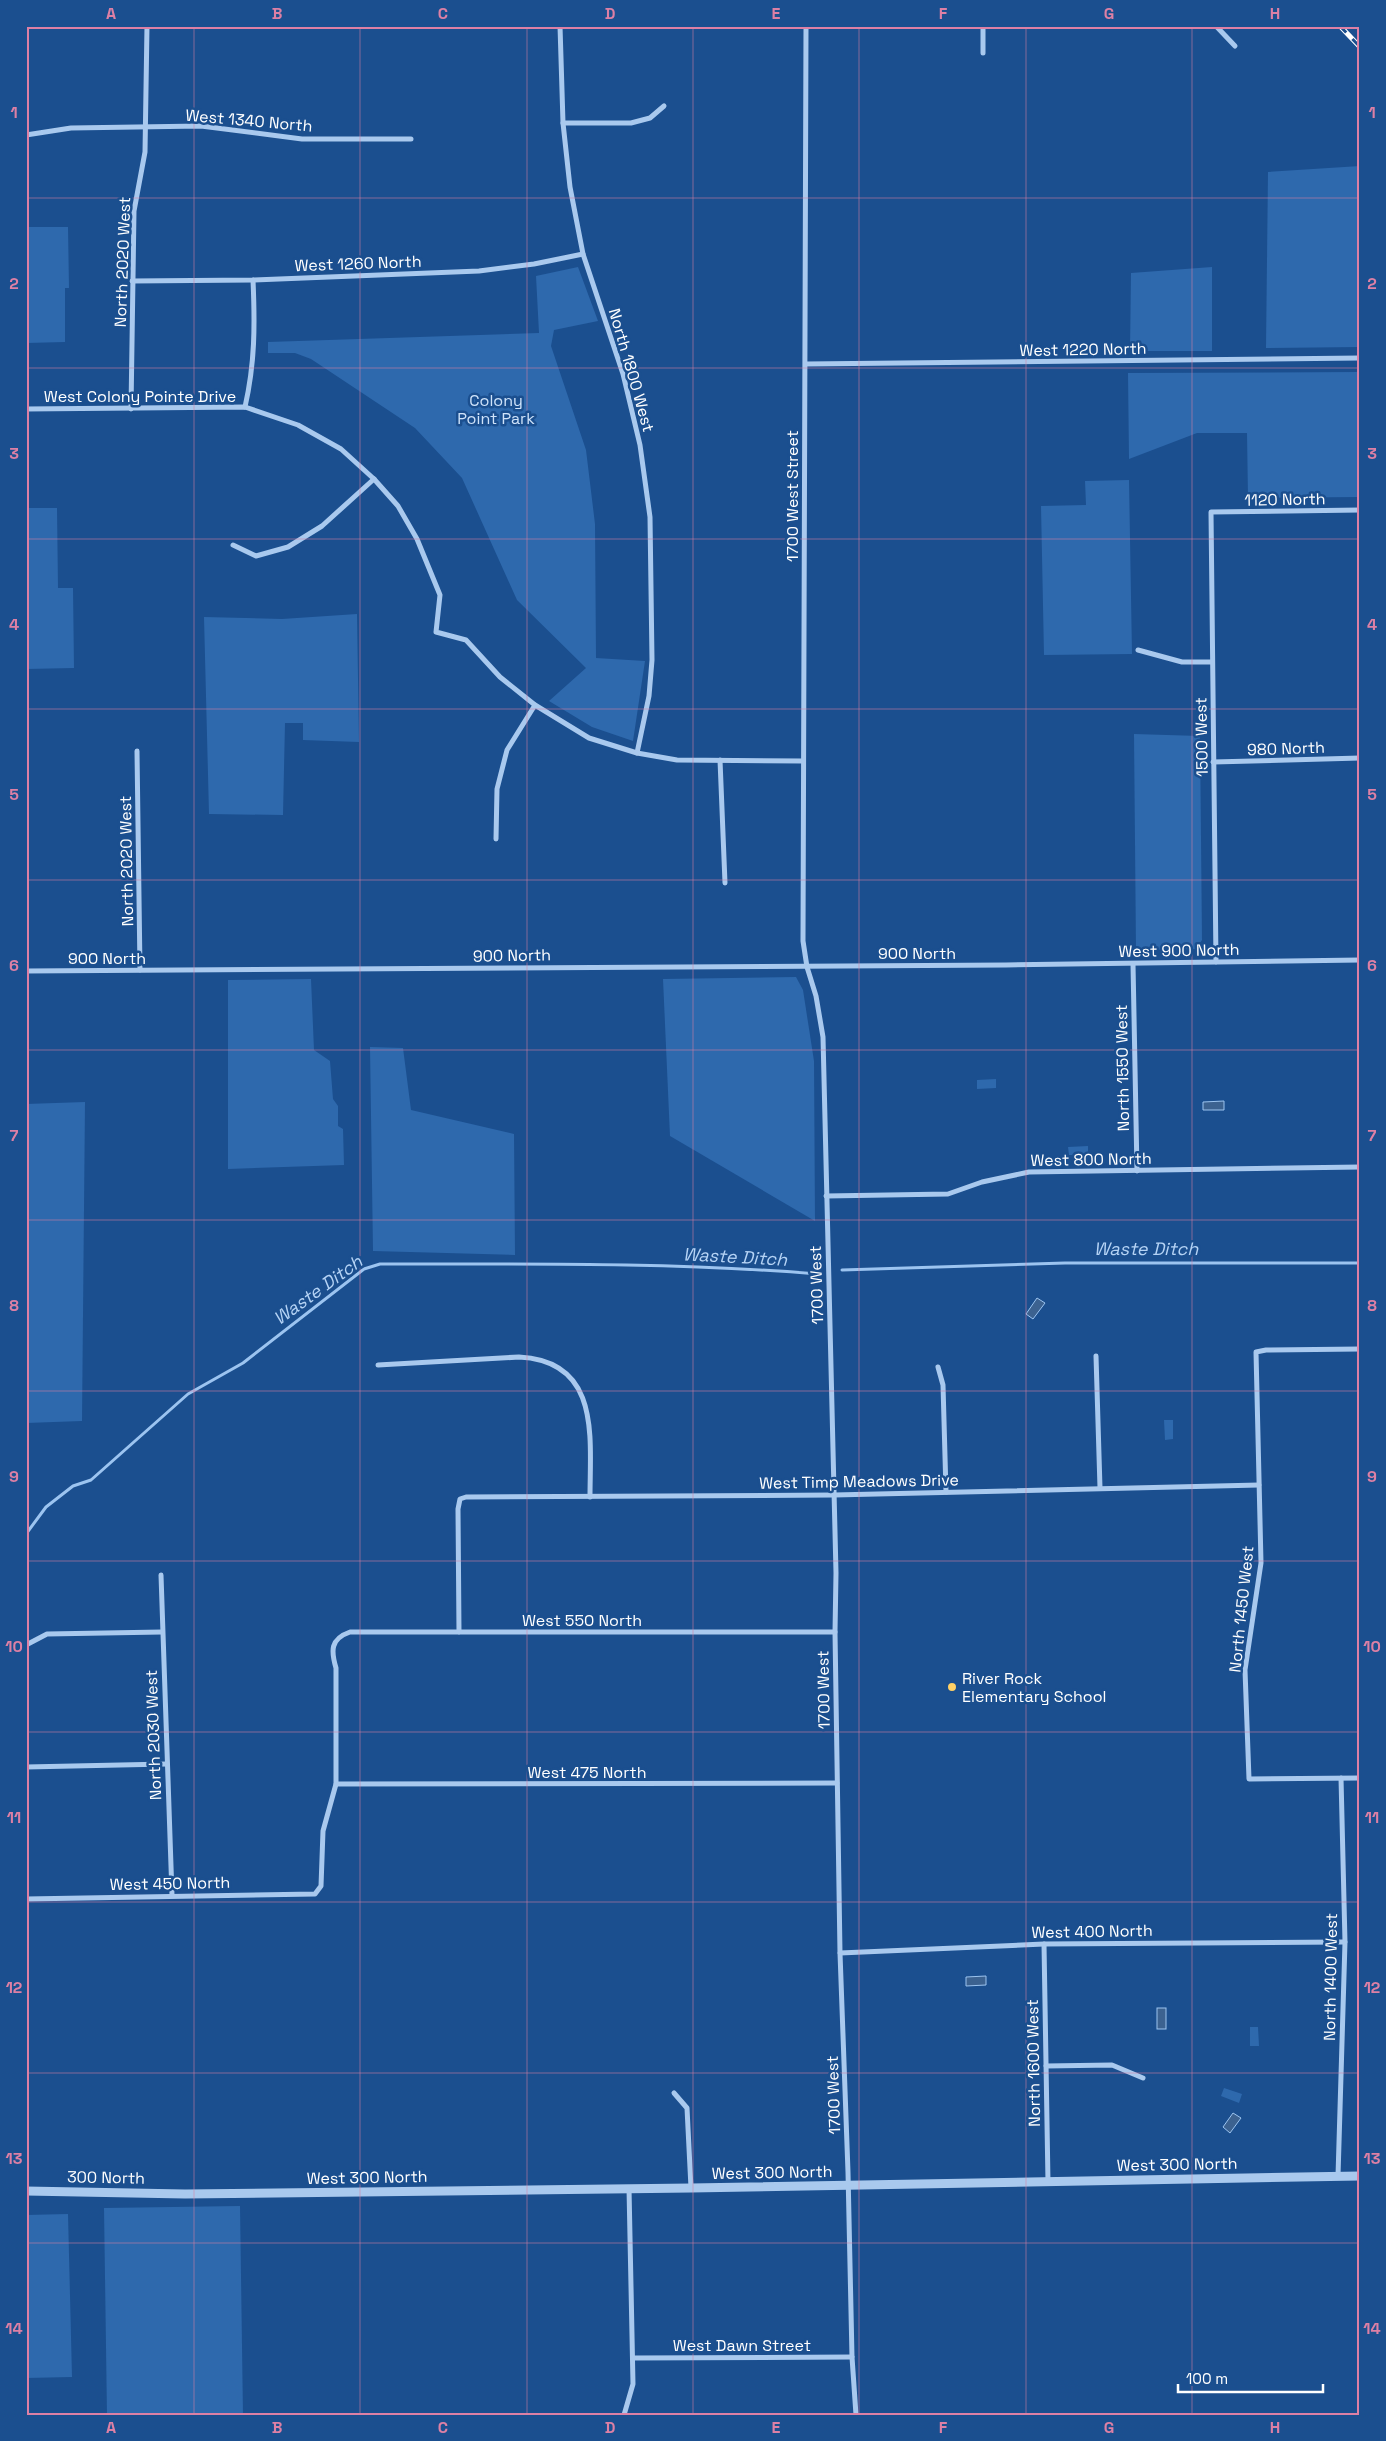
<svg xmlns="http://www.w3.org/2000/svg" width="1386" height="2441" font-family="'Space Grotesk',sans-serif">
  <rect width="100%" height="100%" fill="#1b4f8f"/>
  <!-- green -->
  <g fill="#2e69ad">
    <polygon points="1360,166 1360,347 1266,348 1268,172"/>
    <polygon points="26,227 68,227 69,288 65,288 65,342 26,343"/>
    <polygon points="578,267 598,321 554,330 551,346 586,450 595,524 596,658 645,661 633,741 592,727 549,701 586,668 517,600 462,478 415,428 311,359 295,353 268,353 268,342 539,333 536,276"/>
    <polygon points="1212,267 1212,351 1130,351 1131,273"/>
    <polygon points="1360,372 1360,497 1248,498 1247,433 1197,433 1129,459 1128,373"/>
    <polygon points="1129,480 1132,654 1044,655 1041,506 1086,505 1085,481"/>
    <polygon points="26,508 57,508 58,588 73,588 74,668 26,669"/>
    <polygon points="357,614 359,742 303,740 303,723 285,723 283,815 209,814 204,617 282,619"/>
    <polygon points="1134,734 1200,736 1202,940 1196,949 1136,950"/>
    <polygon points="796,977 803,990 814,1061 815,1221 670,1136 663,979"/>
    <polygon points="311,979 314,1050 330,1061 333,1099 338,1106 338,1126 343,1129 344,1165 228,1169 228,980"/>
    <polygon points="370,1047 403,1048 411,1110 514,1134 515,1255 373,1251"/>
    <polygon points="996,1079 996,1088 977,1089 977,1080"/>
    <polygon points="85,1102 82,1421 26,1423 26,1104"/>
    <polygon points="1088,1146 1088,1155 1069,1155 1068,1147"/>
    <polygon points="1164,1420 1173,1420 1173,1439 1165,1440"/>
    <polygon points="1250,2027 1258,2027 1259,2046 1250,2046"/>
    <polygon points="1224,2088 1242,2094 1239,2103 1221,2096"/>
    <polygon points="240,2206 243,2415 107,2415 104,2208"/>
    <polygon points="68,2214 72,2377 26,2378 26,2215"/>
  </g>
  <!-- water -->
  <g fill="#3c6290" stroke="#9cc4f0">
    <polygon points="1224,1101 1224,1110 1203,1110 1203,1102"/>
    <polygon points="1037,1298 1045,1303 1033,1319 1026,1314"/>
    <polygon points="986,1976 986,1985 966,1986 966,1977"/>
    <rect x="1157" y="2008" width="9" height="21"/>
    <polygon points="1233,2113 1241,2118 1230,2133 1223,2127"/>
  </g>
  <g fill="none" stroke-linecap="round" stroke-linejoin="round">
    <!-- stream -->
    <g stroke="#9cc4f0" stroke-width="3">
      <polyline points="842,1270 1065,1263 1360,1263"/>
      <path d="M26 1534 46 1507 73 1486 91 1480 188 1394 243 1363 364 1269 380 1264C526 1264 672 1262 818 1274"/>
    </g>
    <!-- minor -->
    <g stroke="#a9c9ee" stroke-width="5">
      <polyline points="560,26 563,123 570,187 583,254 623,374 640,445 650,517 652,660 649,696 637,753"/>
      <polyline points="806,26 803,941 807,967 816,996 823,1037 836,1573 835,1632 840,1953 848,2172 852,2357 856,2415"/>
      <polyline points="1216,26 1235,46"/>
      <polyline points="983,53 983,26"/>
      <polyline points="563,123 631,123 650,118 664,106"/>
      <polyline points="26,135 71,128 201,126 302,139 411,139"/>
      <polyline points="132,281 253,280 479,271 534,264 583,254"/>
      <polyline points="806,364 1360,358"/>
      <path d="M245 407C255 363 255 325 253 280"/>
      <polyline points="26,409 245,407 298,425 341,449 374,479 398,506 417,539 440,595 436,632 466,640 500,677 535,705 589,738 637,753 677,760 803,761"/>
      <polyline points="131,409 134,211 145,152 147,26"/>
      <polyline points="233,545 256,556 288,547 322,526 374,479"/>
      <polyline points="1138,650 1182,662 1212,662"/>
      <polyline points="137,751 140,970"/>
      <polyline points="720,760 725,883"/>
      <polyline points="1213,762 1360,758"/>
      <polyline points="496,839 497,789 507,750 535,705"/>
      <polyline points="1216,962 1211,512 1360,510"/>
      <polyline points="1133,964 1137,1171"/>
      <polyline points="26,971 1006,965 1360,960"/>
      <polyline points="826,1196 948,1194 982,1182 1029,1172 1360,1167"/>
      <polyline points="1360,1349 1266,1350 1256,1352 1261,1563 1245,1670 1249,1779 1360,1778"/>
      <polyline points="1096,1356 1100,1488"/>
      <path d="M378 1365 519 1357C601 1361 590 1437 590 1497"/>
      <polyline points="938,1367 943,1385 946,1492"/>
      <polyline points="161,1575 172,1895"/>
      <polyline points="459,1632 458,1509 460,1499 466,1497 834,1495 1259,1485"/>
      <polyline points="26,1645 47,1634 162,1632"/>
      <polyline points="26,1767 167,1764"/>
      <polyline points="336,1784 837,1783"/>
      <path d="M26 1899 315 1894 321 1886 323 1831 336 1784V1668C331 1651 330 1639 350 1632H835"/>
      <polyline points="1044,1944 1048,2182"/>
      <polyline points="840,1953 1044,1944 1345,1942"/>
      <polyline points="1046,2066 1112,2065 1143,2078"/>
      <polyline points="674,2093 687,2108 691,2188"/>
      <polyline points="1338,2176 1345,1942 1341,1778"/>
      <polyline points="633,2358 852,2357"/>
      <polyline points="624,2415 633,2384 629,2188"/>
    </g>
    <!-- tertiary -->
    <polyline stroke="#a9c9ee" stroke-width="9" points="26,2191 185,2194 691,2188 1360,2176"/>
    <defs>
      <polyline id="rail" points="1340,26 1360,47"/>
    </defs>
    <!-- rail casing -->
    <use href="#rail" stroke="#fff" stroke-width="5"/>
    <!-- rail -->
    <use href="#rail" stroke="#1b4f8f" stroke-width="3" stroke-dasharray="9" stroke-linecap="butt"/>
  </g>
  <!-- grid -->
  <path fill="none" stroke="#dd80a5" stroke-width="1" stroke-opacity="0.55" d="M194 26V2415M360 26V2415M527 26V2415M693 26V2415M859 26V2415M1026 26V2415M1192 26V2415M26 198H1360M26 368H1360M26 539H1360M26 709H1360M26 880H1360M26 1050H1360M26 1220H1360M26 1391H1360M26 1561H1360M26 1732H1360M26 1902H1360M26 2073H1360M26 2243H1360"/>
  <!-- markers -->
  <circle fill="#ffd166" stroke="#1b4f8f" stroke-width="2" cx="952" cy="1687" r="5"/>
  <g text-anchor="middle" stroke-width="5" stroke-linejoin="round" paint-order="stroke">
    <!-- street labels -->
    <g font-size="16" fill="#fff" stroke="#1b4f8f">
      <text transform="translate(249 120) rotate(5)" y="6">West 1340 North</text>
      <text transform="translate(122 262) rotate(-88)" y="6">North 2020 West</text>
      <text transform="translate(358 263) rotate(-2)" y="6">West 1260 North</text>
      <text transform="translate(1083 349) rotate(-1)" y="6">West 1220 North</text>
      <text transform="translate(632 370) rotate(74)" y="6">North 1800 West</text>
      <text x="140" y="402">West Colony Pointe Drive</text>
      <text transform="translate(792 496) rotate(-90)" y="6">1700 West Street</text>
      <text transform="translate(1285 499) rotate(-1)" y="6">1120 North</text>
      <text transform="translate(1201 737) rotate(-91)" y="6">1500 West</text>
      <text transform="translate(1286 748) rotate(-2)" y="6">980 North</text>
      <text transform="translate(126 861) rotate(-91)" y="6">North 2020 West</text>
      <text transform="translate(1179 950) rotate(-1)" y="6">West 900 North</text>
      <text x="917" y="959">900 North</text>
      <text transform="translate(512 955) rotate(-1)" y="6">900 North</text>
      <text x="107" y="964">900 North</text>
      <text transform="translate(1122 1068) rotate(-91)" y="6">North 1550 West</text>
      <text transform="translate(1091 1159) rotate(-1)" y="6">West 800 North</text>
      <text transform="translate(816 1285) rotate(-92)" y="6">1700 West</text>
      <text transform="translate(859 1481) rotate(-1)" y="6">West Timp Meadows Drive</text>
      <text transform="translate(1241 1609) rotate(-84)" y="6">North 1450 West</text>
      <text x="582" y="1626">West 550 North</text>
      <text transform="translate(823 1690) rotate(-91)" y="6">1700 West</text>
      <text transform="translate(153 1735) rotate(-92)" y="6">North 2030 West</text>
      <text x="587" y="1778">West 475 North</text>
      <text transform="translate(170 1883) rotate(-1)" y="6">West 450 North</text>
      <text transform="translate(1092 1931) rotate(-1)" y="6">West 400 North</text>
      <text transform="translate(1330 1977) rotate(-89)" y="6">North 1400 West</text>
      <text transform="translate(1033 2063) rotate(-91)" y="6">North 1600 West</text>
      <text transform="translate(833 2095) rotate(-92)" y="6">1700 West</text>
      <text transform="translate(1177 2164) rotate(-1)" y="6">West 300 North</text>
      <text transform="translate(772 2172) rotate(-1)" y="6">West 300 North</text>
      <text transform="translate(106 2177) rotate(1)" y="6">300 North</text>
      <text transform="translate(367 2177) rotate(-1)" y="6">West 300 North</text>
      <text x="742" y="2351">West Dawn Street</text>
    </g>
    <!-- park labels -->
    <g font-size="16" fill="#cfe3fa" stroke="#1b4f8f">
      <text x="496" y="406">Colony<tspan x="496" dy="18">Point Park</tspan></text>
    </g>
    <!-- poi labels -->
    <g font-size="16" fill="#fff" stroke="#1b4f8f" text-anchor="start">
      <text x="962" y="1684">River Rock<tspan x="962" dy="18">Elementary School</tspan></text>
    </g>
    <!-- water labels -->
    <g font-size="18" font-style="italic" fill="#b5d3f5" stroke="#1b4f8f">
      <text x="1146" y="1255">Waste Ditch</text>
      <text transform="translate(735 1257) rotate(3)" y="6">Waste Ditch</text>
      <text transform="translate(318 1290) rotate(-36)" y="6">Waste Ditch</text>
    </g>
  </g>
  <!-- border -->
  <rect width="1386" height="2441" fill="none" stroke="#1b4f8f" stroke-width="55"/>
  <!-- scale -->
  <path d="M1178 2384v8h145v-8" fill="none" stroke="#ffffff" stroke-width="2.5"/>
  <text x="1186" y="2384" font-size="15" fill="#ffffff" stroke="#1b4f8f" stroke-width="4" paint-order="stroke">100 m</text>
  <rect x="28" y="28" width="1330" height="2386" fill="none" stroke="#dd80a5" stroke-width="2"/>
  <g font-size="16" text-anchor="middle" font-weight="bold" fill="#dd80a5">
    <text x="111" y="19">A</text>
    <text x="277" y="19">B</text>
    <text x="443" y="19">C</text>
    <text x="610" y="19">D</text>
    <text x="776" y="19">E</text>
    <text x="943" y="19">F</text>
    <text x="1109" y="19">G</text>
    <text x="1275" y="19">H</text>
    <text x="14" y="118">1</text>
    <text x="1372" y="118">1</text>
    <text x="14" y="289">2</text>
    <text x="1372" y="289">2</text>
    <text x="14" y="459">3</text>
    <text x="1372" y="459">3</text>
    <text x="14" y="630">4</text>
    <text x="1372" y="630">4</text>
    <text x="14" y="800">5</text>
    <text x="1372" y="800">5</text>
    <text x="14" y="971">6</text>
    <text x="1372" y="971">6</text>
    <text x="14" y="1141">7</text>
    <text x="1372" y="1141">7</text>
    <text x="14" y="1311">8</text>
    <text x="1372" y="1311">8</text>
    <text x="14" y="1482">9</text>
    <text x="1372" y="1482">9</text>
    <text x="14" y="1652">10</text>
    <text x="1372" y="1652">10</text>
    <text x="14" y="1823">11</text>
    <text x="1372" y="1823">11</text>
    <text x="14" y="1993">12</text>
    <text x="1372" y="1993">12</text>
    <text x="14" y="2164">13</text>
    <text x="1372" y="2164">13</text>
    <text x="14" y="2334">14</text>
    <text x="1372" y="2334">14</text>
    <text x="111" y="2433">A</text>
    <text x="277" y="2433">B</text>
    <text x="443" y="2433">C</text>
    <text x="610" y="2433">D</text>
    <text x="776" y="2433">E</text>
    <text x="943" y="2433">F</text>
    <text x="1109" y="2433">G</text>
    <text x="1275" y="2433">H</text>
  </g>
</svg>
